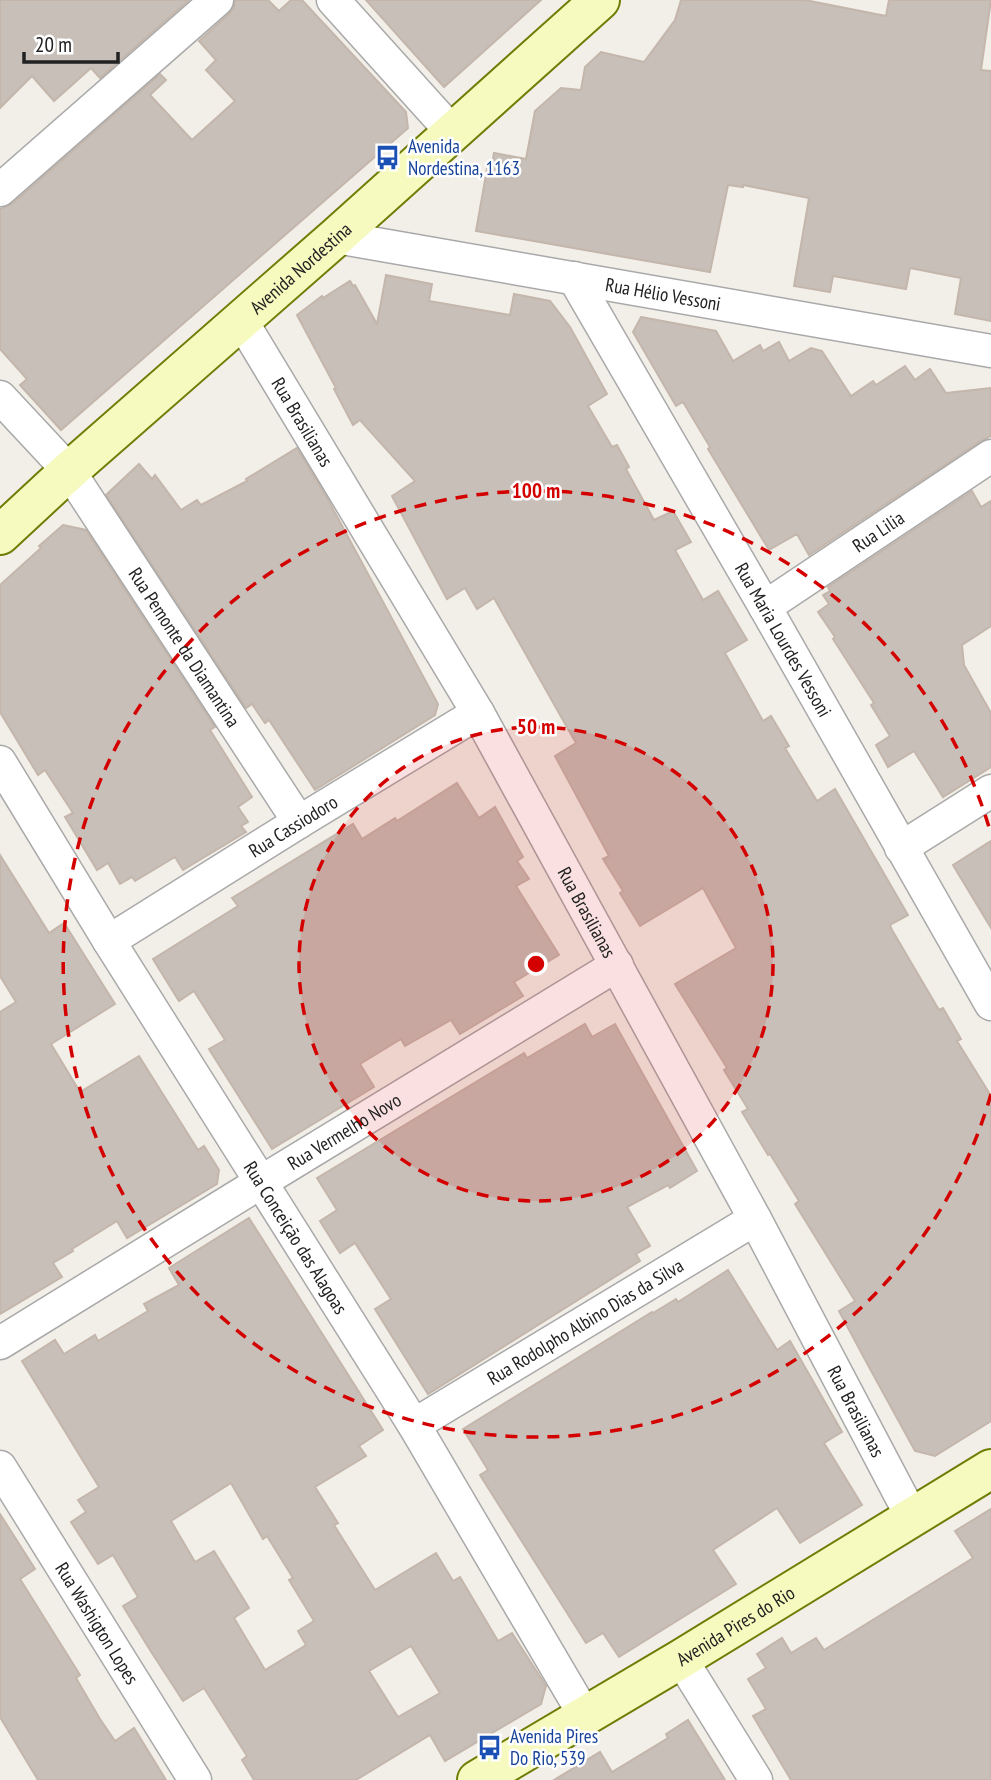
<svg xmlns="http://www.w3.org/2000/svg" width="991" height="1780" font-family="'PT Sans Narrow',sans-serif">
  <rect width="100%" height="100%" fill="#f2efe9"/>
  <!-- building -->
  <g fill="#c7bfb8" stroke="#c4b6ab" stroke-width="2" fill-rule="evenodd">
    <polygon points="0,0 189,0 100,78 91,68 54,101 32,76 0,108"/>
    <polygon points="235,0 268,0 279,11 291,0 302,0 406,112 408,128 61,430 20,385 27,379 0,349 0,209 12,204 160,74 166,80 150,95 192,140 235,101 206,70 216,60 199,41 230,13 234,7"/>
    <polygon points="366,0 541,0 444,87"/>
    <polygon points="681,0 805,0 886,16 889,0 991,0 981,70 991,71 991,321 955,314 961,278 910,268 906,289 833,276 830,292 794,286 809,198 743,185 743,187 728,185 710,272 476,231 487,169 491,170 494,153 526,159 535,111 561,88 581,90 585,67 601,52 644,62 675,20"/>
    <polygon points="386,275 432,284 429,301 510,315 514,294 550,301 570,327 607,394 588,406 612,447 617,445 629,467 626,469 654,520 673,511 691,542 675,550 703,600 718,591 747,640 725,653 763,721 771,716 789,746 785,748 817,801 835,789 908,915 890,925 892,930 939,1010 943,1008 961,1039 957,1041 991,1096 991,1421 935,1456 915,1451 869,1367 839,1311 855,1301 795,1204 799,1201 770,1154 768,1155 742,1112 748,1109 724,1070 727,1068 675,984 736,948 703,888 640,926 620,893 623,891 603,859 609,856 555,756 576,743 564,722 494,598 477,609 465,588 447,599 392,496 415,481 360,420 353,425 334,389 336,388 297,315 322,296 323,298 350,281 353,286 355,285 377,324"/>
    <polygon points="641,317 716,331 733,361 760,345 763,351 779,342 789,361 811,348 822,351 851,396 873,381 876,385 905,366 915,380 930,369 946,393 991,388 991,436 981,441 809,555 797,534 769,550 708,449 710,447 683,402 676,406 633,332"/>
    <polygon points="297,448 326,496 438,704 435,715 315,790 269,720 265,723 252,704 246,708 106,495 139,464 152,479 155,475 181,510 197,500 201,505 247,481 246,479"/>
    <polygon points="972,491 981,507 991,501 991,626 962,645 964,665 991,713 991,767 943,797 914,751 888,767 876,745 890,736 871,705 874,703 833,639 835,637 818,612 829,604 823,595 830,591 828,587"/>
    <polygon points="63,525 86,530 215,727 210,730 252,797 238,807 248,822 241,826 246,832 183,870 175,857 135,881 132,877 120,884 108,863 97,870 65,817 73,813 45,770 38,775 0,712 0,585 41,548 39,546"/>
    <polygon points="457,783 479,818 495,807 523,857 517,861 529,879 516,886 559,955 514,982 523,996 460,1034 451,1020 405,1046 401,1039 360,1064 374,1087 272,1149 209,1049 225,1040 194,991 179,1001 153,959 238,906 232,898 353,824 362,839 395,818 397,821"/>
    <polygon points="991,841 991,928 953,865"/>
    <polygon points="0,855 49,933 64,923 115,1004 51,1044 80,1092 139,1056 198,1150 204,1146 219,1170 217,1184 127,1238 117,1221 72,1249 73,1251 53,1263 62,1277 0,1314 0,1012 16,1002 0,976"/>
    <polygon points="585,1024 592,1037 615,1024 697,1171 670,1188 668,1185 627,1207 650,1246 636,1254 640,1261 428,1394 375,1309 391,1299 355,1243 340,1253 320,1221 337,1210 317,1178 524,1053 527,1058"/>
    <path d="M249 1218 383 1430 359 1446 366 1456 315 1487 338 1523 334 1525 375 1590 436 1553 453 1581 460 1577 498 1641 512 1633 546 1686 541 1704 445 1761 430 1735 356 1780H254L242 1760 247 1756 204 1688 183 1701 150 1650 123 1606 138 1597 113 1555 98 1564 71 1522 86 1512 78 1500 99 1487 22 1361 55 1340 64 1354 95 1335 98 1341 148 1311 144 1304 179 1285 169 1268ZM231 1483 263 1539 267 1536 293 1578 289 1580 314 1621 298 1631 306 1645 265 1670 234 1618 249 1608 214 1551 195 1562 171 1521ZM411 1646 440 1693 398 1717 369 1671Z"/>
    <polygon points="728,1270 777,1350 790,1341 842,1432 824,1443 862,1505 800,1543 777,1508 713,1550 736,1584 619,1657 603,1633 586,1643 480,1475 488,1470 463,1429 652,1312 653,1313 676,1299 678,1302"/>
    <polygon points="991,1509 991,1780 791,1780 753,1716 766,1709 748,1679 766,1668 757,1654 782,1638 791,1653 816,1638 824,1650 973,1558 955,1531"/>
    <polygon points="0,1514 35,1569 20,1579 80,1675 76,1678 100,1719 115,1741 134,1728 166,1780 38,1780 0,1717"/>
    <polygon points="688,1720 725,1780 554,1780 600,1752 612,1772 668,1738 666,1734"/>
  </g>
  <g fill="none" stroke-linecap="round" stroke-linejoin="round">
    <defs>
      <g id="street">
        <polyline points="333,0 453,133"/>
        <polyline points="0,190 217,0"/>
        <path id="s1" d="M336 237 991 351"/>
        <path id="s2" d="M574 278 765 607 991 1004"/>
        <path id="s3" d="M241 320 478 713 755 1219 912 1517"/>
        <path id="s4" d="M0 397 69 471 299 822"/>
        <path id="s5" d="M765 607 991 456"/>
        <path id="s6" d="M0 762 109 941 414 1425 585 1716"/>
        <polyline points="901,848 991,791"/>
        <path id="s7" d="M109 941 299 822 478 713"/>
        <path id="s8" d="M0 1343 261 1182 617 965"/>
        <path id="s9" d="M414 1425 755 1219"/>
        <path id="s10" d="M0 1467 195 1780"/>
        <polyline points="681,1659 756,1780"/>
      </g>
      <g id="secondary">
        <path id="s11" d="M0 535 69 471 336 237 600 0"/>
        <path id="s12" d="M477 1780 681 1659 991 1469"/>
      </g>
    </defs>
    <!-- street casing -->
    <use href="#street" stroke="#a9a9a9" stroke-width="35"/>
    <!-- secondary casing -->
    <use href="#secondary" stroke="#707d05" stroke-width="42"/>
    <!-- street -->
    <use href="#street" stroke="#fff" stroke-width="32"/>
    <!-- secondary -->
    <use href="#secondary" stroke="#f7fabf" stroke-width="38"/>
  </g>
  <!-- distance rings -->
  <circle cx="536" cy="964" r="237" fill="#d40000" fill-opacity=".12"/>
  <g fill="none" stroke="#d40000" stroke-width="3.5" stroke-dasharray="12 9">
    <circle cx="536" cy="964" r="237"/>
    <path d="M991 1094A473 473 0 1 1 991 834"/>
  </g>
  <!-- icons -->
  <defs>
    <symbol id="bus-bare" viewBox="-9 -9 18 18"><path d="M-5-6H5V4H4V6H2V4H-2V6H-4V4H-5ZM-3.5-4V0h7V-4ZM-3.5 1.2v1.5H-2V1.2ZM2 1.2v1.5H3.5V1.2Z" fill="#1a4fb4" stroke="#fff" stroke-width="2.5" paint-order="stroke"/></symbol>
  </defs>
  <g fill-rule="evenodd">
    <use href="#bus-bare" x="370" y="140" width="35" height="35"/>
    <use href="#bus-bare" x="472" y="1730" width="35" height="35"/>
  </g>
  <g text-anchor="middle" stroke-width="5" stroke-linejoin="round" paint-order="stroke">
    <!-- transit labels -->
    <g font-size="19" fill="#164399" stroke="#fff" text-anchor="start">
      <text x="408" y="153">Avenida<tspan x="408" dy="22">Nordestina, 1163</tspan></text>
      <text x="510" y="1743">Avenida Pires<tspan x="510" dy="22">Do Rio, 539</tspan></text>
    </g>
    <!-- street labels -->
    <g font-size="19" fill="#222" stroke="#fff">
      <text dy="7" stroke="none"><textPath href="#s11" startOffset="402">Avenida Nordestina</textPath></text>
      <text dy="7" stroke="none"><textPath href="#s1" startOffset="332">Rua Hélio Vessoni</textPath></text>
      <text dy="7" stroke="none"><textPath href="#s3" startOffset="119">Rua Brasilianas</textPath></text>
      <text dy="7" stroke="none"><textPath href="#s5" startOffset="136">Rua Lilia</textPath></text>
      <text dy="7" stroke="none"><textPath href="#s2" startOffset="418">Rua Maria Lourdes Vessoni</textPath></text>
      <text dy="7" stroke="none"><textPath href="#s4" startOffset="312">Rua Pemonte da Diamantina</textPath></text>
      <text dy="7" stroke="none"><textPath href="#s7" startOffset="217">Rua Cassiodoro</textPath></text>
      <text dy="7" stroke="none"><textPath href="#s3" startOffset="686">Rua Brasilianas</textPath></text>
      <text dy="7" stroke="none"><textPath href="#s8" startOffset="404">Rua Vermelho Novo</textPath></text>
      <text dy="7" stroke="none"><textPath href="#s6" startOffset="560">Rua Conceição das Alagoas</textPath></text>
      <text dy="7" stroke="none"><textPath href="#s9" startOffset="200">Rua Rodolpho Albino Dias da Silva</textPath></text>
      <text dy="7" stroke="none"><textPath href="#s3" startOffset="1253">Rua Brasilianas</textPath></text>
      <text dy="7" stroke="none"><textPath href="#s10" startOffset="184">Rua Washigton Lopes</textPath></text>
      <text dy="7" stroke="none"><textPath href="#s12" startOffset="301">Avenida Pires do Rio</textPath></text>
    </g>
  </g>
  <circle cx="536" cy="964" r="10" fill="#d40000" stroke="#fff" stroke-width="3.5"/>
  <g font-size="21" text-anchor="middle" font-weight="bold" fill="#d40000" stroke="#fff" stroke-width="5" stroke-linejoin="round" paint-order="stroke">
    <text x="536" y="498">100 m</text>
    <text x="536" y="734">50 m</text>
  </g>
  <!-- scale -->
  <path d="M24 52v10h94v-10" fill="none" stroke="#222222" stroke-width="3.5"/>
  <text x="35" y="52" font-size="21" fill="#222222" stroke="#ffffff" stroke-width="5" paint-order="stroke">20 m</text>
</svg>
